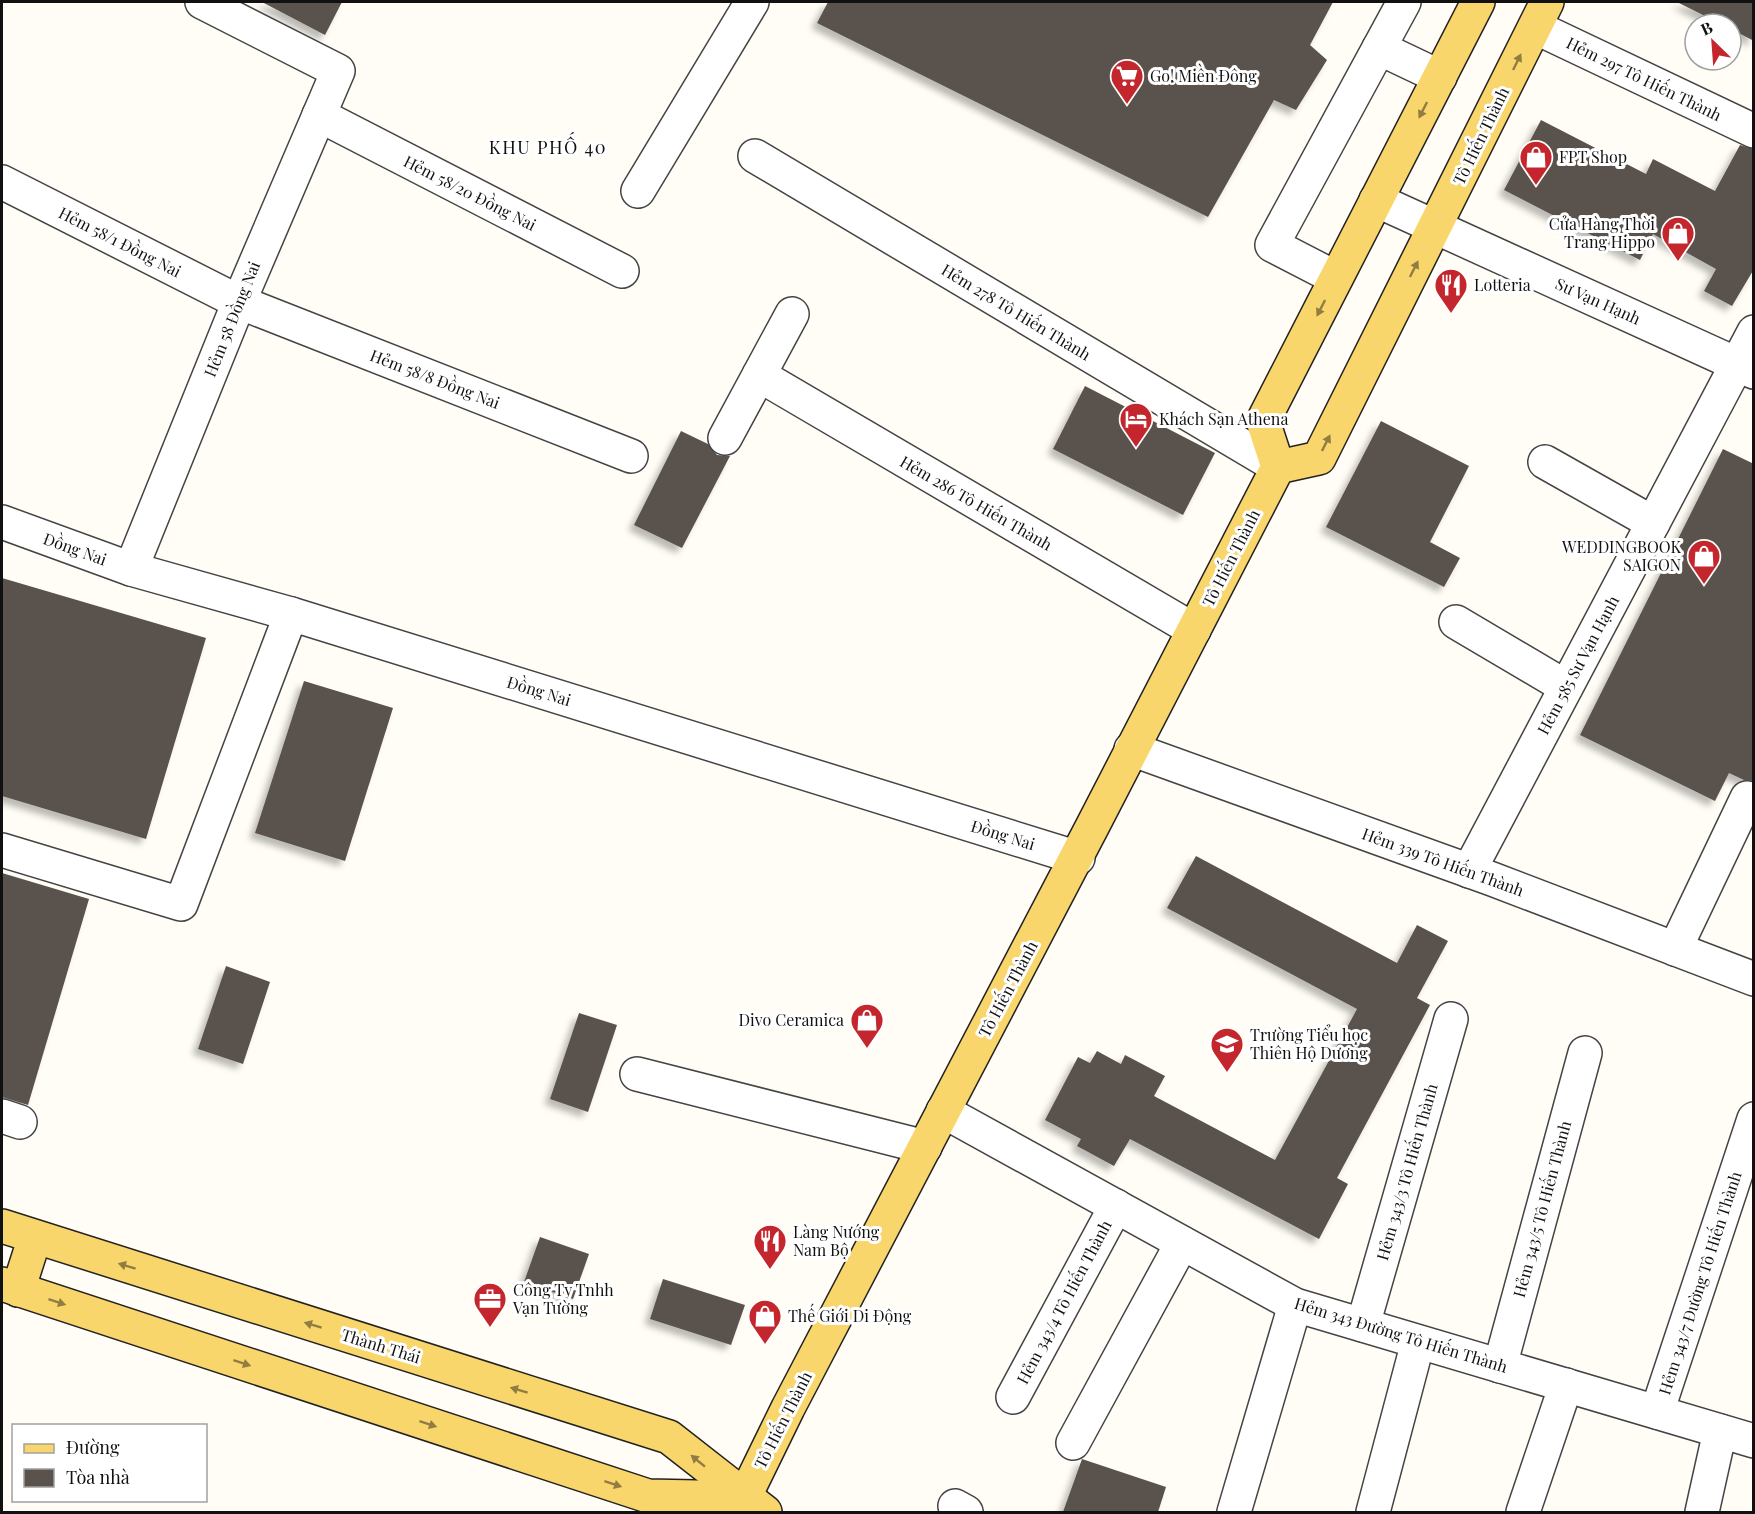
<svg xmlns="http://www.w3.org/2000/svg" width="1755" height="1514" font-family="'Playfair Display',serif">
  <defs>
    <filter id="shadow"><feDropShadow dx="-5.5" dy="5.5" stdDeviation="3" flood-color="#0004"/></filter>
  </defs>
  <rect width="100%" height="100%" fill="#fffdf5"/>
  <!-- building -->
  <g fill="#5a524d" filter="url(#shadow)">
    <polygon points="262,2 342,2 325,35"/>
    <polygon points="828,2 1333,2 1310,45 1327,60 1296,110 1274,100 1208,217 817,23"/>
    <polygon points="1677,2 1754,2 1754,41 1731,29 1731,24 1721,24"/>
    <polygon points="1541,120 1646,174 1653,159 1715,191 1740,145 1754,149 1754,269 1732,306 1704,291 1716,269 1653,234 1640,260 1504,190"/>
    <polygon points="1085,386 1215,453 1183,515 1053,449"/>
    <polygon points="1381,421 1469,466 1430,542 1460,558 1444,587 1326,527"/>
    <polygon points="681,431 708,444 717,455 730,456 682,548 634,525"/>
    <polygon points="1723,449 1754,464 1754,781 1744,780 1729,773 1715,801 1580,735"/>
    <polygon points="2,578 206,638 146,839 2,796"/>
    <polygon points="304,681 393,708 345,861 255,833"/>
    <polygon points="1196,856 1397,963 1417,925 1448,941 1417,998 1430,1005 1337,1178 1348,1184 1319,1239 1130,1139 1114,1166 1077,1146 1081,1139 1045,1120 1078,1057 1090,1063 1097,1051 1121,1064 1125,1055 1165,1076 1154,1096 1275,1160 1357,1009 1167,908"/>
    <polygon points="2,873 89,899 28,1105 2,1097"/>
    <polygon points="226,966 270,982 243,1064 198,1049"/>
    <polygon points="579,1013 617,1025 588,1112 550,1099"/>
    <polygon points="540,1237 589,1254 573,1299 524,1282"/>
    <polygon points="663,1279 745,1305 731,1345 650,1319"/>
    <polygon points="1082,1459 1166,1487 1158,1512 1063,1512"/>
  </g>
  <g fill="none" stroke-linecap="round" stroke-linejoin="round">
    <defs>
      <g id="minor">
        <polyline points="1535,27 1754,131"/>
        <polyline points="1379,48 1440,77"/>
        <polyline points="319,115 622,271"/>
        <polyline points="755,156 1278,467"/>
        <polyline points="2,182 239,302 631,456"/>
        <polyline points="638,191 752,2"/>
        <polyline points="1376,200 1754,372"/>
        <polyline points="1336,278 1272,245 1404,2"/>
        <polyline points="759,375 1194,630"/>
        <polyline points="725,438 792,314"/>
        <polyline points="1545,462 1653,523"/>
        <polyline points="2,522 131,569 291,614 1078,858"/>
        <polyline points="131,569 239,302 338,71 202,2"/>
        <polyline points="1456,622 1566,687"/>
        <polyline points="1131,749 1492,879 1754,979"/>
        <polyline points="2,850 181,904 291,614"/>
        <polyline points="1469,871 1754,332"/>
        <polyline points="1675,949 1747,798"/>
        <polyline points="637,1074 925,1147"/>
        <polyline points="943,1111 1295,1305 1754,1441"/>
        <polyline points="2,1116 20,1122"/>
        <polyline points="1363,1325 1451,1019"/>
        <polyline points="1500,1366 1585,1053"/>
        <polyline points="1013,1397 1116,1206"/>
        <polyline points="1657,1412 1754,1119"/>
        <polyline points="1073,1443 1182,1243"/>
        <polyline points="955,1506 966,1512"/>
        <polyline points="1234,1512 1295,1305"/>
        <polyline points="1373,1512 1418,1342"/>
        <polyline points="1523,1512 1566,1385"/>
        <polyline points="1702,1512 1720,1431"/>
      </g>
      <g id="major">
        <polyline points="1278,467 1319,458 1547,2"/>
        <polyline points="2,1226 669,1437 765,1512"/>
        <polyline points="2,1284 648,1496 744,1498"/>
        <polyline points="18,1290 35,1237"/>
        <path d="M740 1512 744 1498 788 1408C952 1094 1117 782 1278 467L1263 421 1478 2"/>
      </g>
    </defs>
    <!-- minor casing -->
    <use href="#minor" stroke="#444" stroke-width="36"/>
    <!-- major casing -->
    <use href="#major" stroke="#222" stroke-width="36"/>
    <!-- minor -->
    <use href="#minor" stroke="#fff" stroke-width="33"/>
    <!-- major -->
    <use href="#major" stroke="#f9d66b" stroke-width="33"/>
  </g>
  <!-- one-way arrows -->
  <defs><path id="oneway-solid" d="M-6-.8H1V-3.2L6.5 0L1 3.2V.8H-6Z" transform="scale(1.5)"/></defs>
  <g fill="#917d42">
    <use href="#oneway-solid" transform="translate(1517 62) rotate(-64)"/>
    <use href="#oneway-solid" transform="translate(1423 110) rotate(117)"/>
    <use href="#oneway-solid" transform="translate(1414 269) rotate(-63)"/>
    <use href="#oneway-solid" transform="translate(1321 308) rotate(117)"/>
    <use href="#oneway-solid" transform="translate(1326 443) rotate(-63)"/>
    <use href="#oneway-solid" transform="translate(127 1266) rotate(-163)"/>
    <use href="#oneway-solid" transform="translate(57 1302) rotate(18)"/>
    <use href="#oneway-solid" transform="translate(313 1325) rotate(-163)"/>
    <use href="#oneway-solid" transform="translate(242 1363) rotate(18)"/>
    <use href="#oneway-solid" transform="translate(519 1390) rotate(-163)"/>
    <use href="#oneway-solid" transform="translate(428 1424) rotate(18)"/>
    <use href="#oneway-solid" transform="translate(698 1461) rotate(-141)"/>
    <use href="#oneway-solid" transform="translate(613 1484) rotate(18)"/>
  </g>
  <!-- icons -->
  <defs>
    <symbol id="supermarket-pin" viewBox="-11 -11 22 30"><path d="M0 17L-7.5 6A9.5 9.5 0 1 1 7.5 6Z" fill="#c4262e" stroke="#fff"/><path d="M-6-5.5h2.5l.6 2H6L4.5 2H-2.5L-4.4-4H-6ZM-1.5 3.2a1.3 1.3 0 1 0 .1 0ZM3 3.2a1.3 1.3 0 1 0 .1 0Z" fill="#fff"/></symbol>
    <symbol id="shop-pin" viewBox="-11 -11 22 30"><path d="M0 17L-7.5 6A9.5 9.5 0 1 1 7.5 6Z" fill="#c4262e" stroke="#fff"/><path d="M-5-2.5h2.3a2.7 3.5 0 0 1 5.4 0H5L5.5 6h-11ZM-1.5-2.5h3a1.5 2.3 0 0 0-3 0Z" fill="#fff"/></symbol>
    <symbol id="restaurant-pin" viewBox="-11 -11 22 30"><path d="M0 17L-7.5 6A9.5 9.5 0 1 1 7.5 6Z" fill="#c4262e" stroke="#fff"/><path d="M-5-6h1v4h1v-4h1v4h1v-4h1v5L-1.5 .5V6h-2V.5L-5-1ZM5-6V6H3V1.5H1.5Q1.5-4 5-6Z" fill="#fff"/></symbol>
    <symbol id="hotel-pin" viewBox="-11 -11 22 30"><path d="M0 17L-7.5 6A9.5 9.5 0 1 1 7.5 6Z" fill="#c4262e" stroke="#fff"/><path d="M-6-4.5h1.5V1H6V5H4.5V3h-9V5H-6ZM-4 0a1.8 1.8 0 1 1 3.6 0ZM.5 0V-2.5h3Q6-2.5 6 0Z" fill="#fff"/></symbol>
    <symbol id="school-pin" viewBox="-11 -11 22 30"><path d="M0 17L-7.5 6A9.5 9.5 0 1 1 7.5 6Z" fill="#c4262e" stroke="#fff"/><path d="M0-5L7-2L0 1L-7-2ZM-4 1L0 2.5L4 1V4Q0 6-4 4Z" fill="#fff"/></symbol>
    <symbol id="office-pin" viewBox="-11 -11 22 30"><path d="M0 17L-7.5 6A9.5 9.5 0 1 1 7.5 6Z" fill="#c4262e" stroke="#fff"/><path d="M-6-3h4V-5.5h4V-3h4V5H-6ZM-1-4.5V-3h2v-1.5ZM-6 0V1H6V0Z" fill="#fff"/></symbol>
  </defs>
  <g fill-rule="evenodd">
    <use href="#supermarket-pin" x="1108" y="57" width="38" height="52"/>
    <use href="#shop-pin" x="1517" y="138" width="38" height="52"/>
    <use href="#shop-pin" x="1659" y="214" width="38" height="52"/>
    <use href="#restaurant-pin" x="1432" y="266" width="38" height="52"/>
    <use href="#hotel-pin" x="1117" y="400" width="38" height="52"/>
    <use href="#shop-pin" x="1685" y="537" width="38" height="52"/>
    <use href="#shop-pin" x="848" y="1001" width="38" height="52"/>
    <use href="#school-pin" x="1208" y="1025" width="38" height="52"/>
    <use href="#restaurant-pin" x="751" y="1222" width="38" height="52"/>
    <use href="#office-pin" x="471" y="1280" width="38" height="52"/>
    <use href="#shop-pin" x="746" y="1297" width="38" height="52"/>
  </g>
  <g text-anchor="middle" stroke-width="6" stroke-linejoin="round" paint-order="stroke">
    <!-- poi labels -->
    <g font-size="16" fill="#111" stroke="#fff" text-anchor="start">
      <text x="1150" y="82">Go! Miền Đông</text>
      <text x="1559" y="163">FPT Shop</text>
      <text x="1655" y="230" text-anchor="end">Cửa Hàng Thời<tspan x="1655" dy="18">Trang Hippo</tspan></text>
      <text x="1474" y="291">Lotteria</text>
      <text x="1159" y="425">Khách Sạn Athena</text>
      <text x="1681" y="553" text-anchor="end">WEDDINGBOOK<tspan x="1681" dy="18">SAIGON</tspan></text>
      <text x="844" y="1026" text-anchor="end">Divo Ceramica</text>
      <text x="1250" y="1041">Trường Tiểu học<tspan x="1250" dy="18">Thiên Hộ Dương</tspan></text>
      <text x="793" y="1238">Làng Nướng<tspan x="793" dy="18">Nam Bộ</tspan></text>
      <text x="513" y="1296">Công Ty Tnhh<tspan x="513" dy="18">Vạn Tường</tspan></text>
      <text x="788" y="1322">Thế Giới Di Động</text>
    </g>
    <!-- street labels -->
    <g font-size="16" fill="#111" stroke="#fff">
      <text transform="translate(1644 79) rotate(26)" y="6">Hẻm 297 Tô Hiến Thành</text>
      <text transform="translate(1481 136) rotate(-64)" y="6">Tô Hiến Thành</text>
      <text transform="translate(470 193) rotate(27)" y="6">Hẻm 58/20 Đồng Nai</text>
      <text transform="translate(120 242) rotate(27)" y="6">Hẻm 58/1 Đồng Nai</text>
      <text transform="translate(1598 301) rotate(24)" y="6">Sư Vạn Hạnh</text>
      <text transform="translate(1016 312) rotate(31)" y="6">Hẻm 278 Tô Hiến Thành</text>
      <text transform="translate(232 319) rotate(-68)" y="6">Hẻm 58 Đồng Nai</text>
      <text transform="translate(435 379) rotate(21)" y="6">Hẻm 58/8 Đồng Nai</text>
      <text transform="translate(976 503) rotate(30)" y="6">Hẻm 286 Tô Hiến Thành</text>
      <text transform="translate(75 549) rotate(20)" y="6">Đồng Nai</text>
      <text transform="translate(1231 558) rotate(-63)" y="6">Tô Hiến Thành</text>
      <text transform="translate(1578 665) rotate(-62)" y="6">Hẻm 585 Sư Vạn Hạnh</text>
      <text transform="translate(539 691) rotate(17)" y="6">Đồng Nai</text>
      <text transform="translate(1003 835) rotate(17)" y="6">Đồng Nai</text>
      <text transform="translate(1443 862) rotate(20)" y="6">Hẻm 339 Tô Hiến Thành</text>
      <text transform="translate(1008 989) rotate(-62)" y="6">Tô Hiến Thành</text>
      <text transform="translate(1407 1172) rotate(-74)" y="6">Hẻm 343/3 Tô Hiến Thành</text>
      <text transform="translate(1542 1209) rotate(-75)" y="6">Hẻm 343/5 Tô Hiến Thành</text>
      <text transform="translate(1700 1283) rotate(-72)" y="6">Hẻm 343/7 Đường Tô Hiến Thành</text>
      <text transform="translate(1064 1302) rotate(-62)" y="6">Hẻm 343/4 Tô Hiến Thành</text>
      <text transform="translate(1401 1335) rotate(17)" y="6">Hẻm 343 Đường Tô Hiến Thành</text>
      <text transform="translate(381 1346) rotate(17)" y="6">Thành Thái</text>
      <text transform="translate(783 1420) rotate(-63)" y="6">Tô Hiến Thành</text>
    </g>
    <!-- neighbourhood labels -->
    <g font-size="18" letter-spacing="1.5" fill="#111" stroke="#fff">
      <text x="548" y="154">KHU PHỐ 40</text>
    </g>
  </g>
  <!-- border -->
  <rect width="1755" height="1514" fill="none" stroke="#111111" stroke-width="6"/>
  <!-- legend -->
  <rect x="12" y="1424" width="195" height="78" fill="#ffffff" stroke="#a0a0a0" stroke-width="1.5"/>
  <rect x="24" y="1444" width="30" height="9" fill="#f9d66b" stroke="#a0a0a0" stroke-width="1.5"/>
  <text x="66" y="1454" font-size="18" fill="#111111">Đường</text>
  <rect x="24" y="1469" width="30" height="18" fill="#5a524d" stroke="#a0a0a0" stroke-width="1.5"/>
  <text x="66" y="1484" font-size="18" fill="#111111">Tòa nhà</text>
  <!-- north arrow -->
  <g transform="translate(1713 42) rotate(335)"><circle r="28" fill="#ffffff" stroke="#a0a0a0" stroke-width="1.5"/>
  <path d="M0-4.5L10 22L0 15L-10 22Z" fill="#c4262e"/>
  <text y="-9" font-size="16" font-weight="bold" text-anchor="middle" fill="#111111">B</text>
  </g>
</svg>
